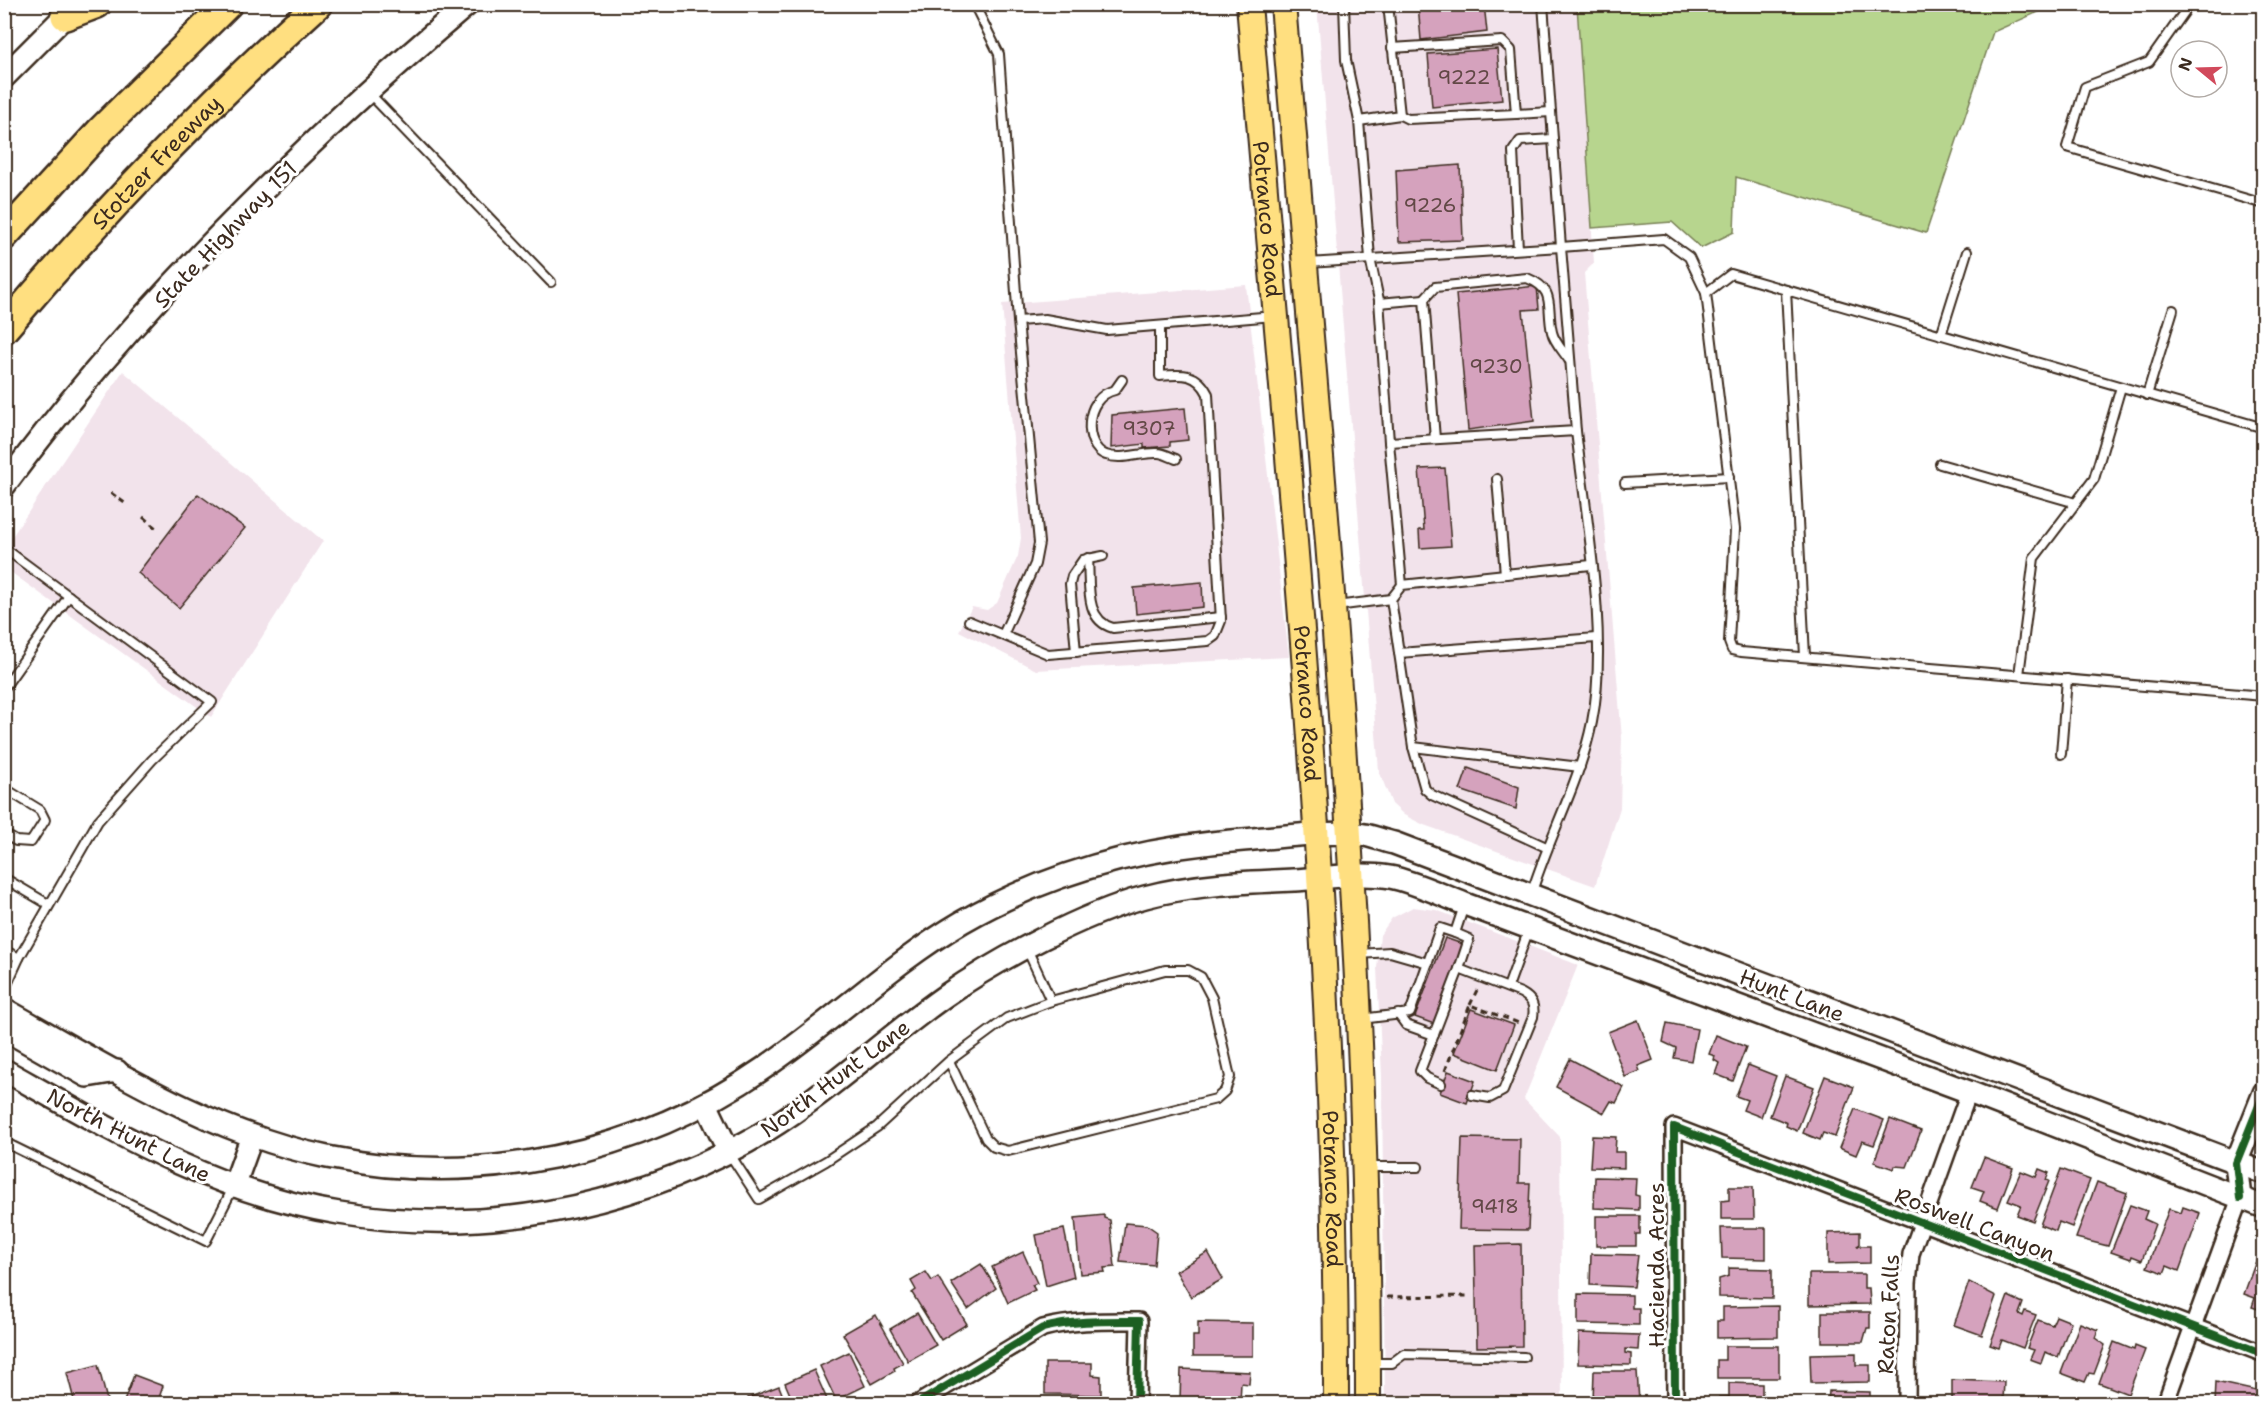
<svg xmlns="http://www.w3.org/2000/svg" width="2268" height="1408" font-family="'Shantell Sans',sans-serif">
  <rect width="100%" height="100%" fill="#fff"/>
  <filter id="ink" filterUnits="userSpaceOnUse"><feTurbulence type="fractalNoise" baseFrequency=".0167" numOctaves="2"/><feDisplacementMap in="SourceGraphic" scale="12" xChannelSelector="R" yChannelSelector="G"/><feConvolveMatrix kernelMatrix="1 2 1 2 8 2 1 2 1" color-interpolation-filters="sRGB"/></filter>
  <g filter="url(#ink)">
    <!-- built -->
    <g fill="#f2e3eb">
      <polygon points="1317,5 1577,5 1594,263 1584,273 1622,739 1620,808 1595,886 1424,825 1404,815 1392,804 1379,771"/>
      <polygon points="1246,285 1289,657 1036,670 959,631 972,607 987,610 997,603 1018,556 1021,538 1002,304"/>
      <polygon points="123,371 323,541 211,717 5,568 5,547"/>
      <polygon points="1413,907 1436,910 1578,965 1524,1099 1560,1137 1562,1403 1385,1403 1382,1076 1377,968 1380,935 1392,918"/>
    </g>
    <!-- green -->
    <polygon fill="#b7d58e" stroke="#798056" stroke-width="1.5" points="1577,5 1577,4 2054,5 1993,32 1926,233 1736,177 1734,232 1701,248 1672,222 1592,228"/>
    <!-- building -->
    <g fill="#d5a2bd" stroke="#3b2a1e" stroke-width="1.5">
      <polygon points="1418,4 1484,4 1487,32 1421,40"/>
      <polygon points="1497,49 1502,100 1432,107 1428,54"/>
      <polygon points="1460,165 1463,240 1399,242 1396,170"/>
      <polygon points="1537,286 1539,309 1523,310 1534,421 1468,430 1456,294"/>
      <polygon points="1185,408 1188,440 1170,442 1170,446 1144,448 1144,444 1111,448 1112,415"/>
      <polygon points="1445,468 1451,546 1420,548 1419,530 1424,530 1419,469"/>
      <polygon points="198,494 245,528 179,608 138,573"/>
      <polygon points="1202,582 1203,607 1136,614 1134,588"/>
      <polygon points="1468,768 1519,787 1516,809 1460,790"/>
      <polygon points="1445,938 1465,945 1434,1024 1415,1017"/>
      <polygon points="1471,1009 1514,1025 1497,1070 1454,1053"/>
      <polygon points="1638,1020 1653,1060 1638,1066 1640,1071 1625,1077 1608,1032"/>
      <polygon points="1667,1023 1697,1029 1691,1061 1674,1058 1676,1048 1663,1042"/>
      <polygon points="1716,1035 1746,1047 1733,1081 1715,1074 1719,1063 1714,1060 1715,1056 1709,1054"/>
      <polygon points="1570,1059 1624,1087 1616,1103 1611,1101 1604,1113 1556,1087"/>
      <polygon points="1748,1065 1776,1076 1761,1117 1743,1110 1747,1100 1736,1096"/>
      <polygon points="1448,1071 1475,1081 1467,1103 1440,1093"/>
      <polygon points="1785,1076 1814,1087 1797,1131 1786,1126 1787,1123 1770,1116"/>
      <polygon points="1825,1076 1854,1087 1835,1137 1823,1133 1820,1140 1803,1133"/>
      <polygon points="1855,1109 1884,1120 1874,1145 1862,1141 1856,1155 1839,1148"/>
      <polygon points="1890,1119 1921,1131 1907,1167 1895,1166 1894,1169 1874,1162"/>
      <polygon points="1592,1136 1616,1137 1615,1152 1624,1152 1624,1168 1590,1167"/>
      <polygon points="1462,1138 1520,1139 1519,1183 1530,1183 1528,1230 1459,1229"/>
      <polygon points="1984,1157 2013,1168 1998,1208 1980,1201 1984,1191 1972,1187"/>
      <polygon points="2039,1169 2049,1173 2046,1180 2049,1181 2033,1221 2017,1215 2021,1205 2008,1200 2021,1171 2036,1177"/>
      <polygon points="2061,1169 2090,1180 2072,1227 2059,1222 2056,1231 2040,1225"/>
      <polygon points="1595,1177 1636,1178 1635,1195 1639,1196 1639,1210 1594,1208"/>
      <polygon points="2097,1182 2127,1193 2108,1246 2076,1238"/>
      <polygon points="1729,1187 1753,1187 1754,1219 1721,1219 1721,1201 1729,1200"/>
      <polygon points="2130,1205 2147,1211 2144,1219 2155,1224 2142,1260 2132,1256 2131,1259 2111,1252"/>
      <polygon points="2183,1207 2200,1213 2179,1271 2167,1266 2164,1273 2147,1267 2169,1209 2181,1213"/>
      <polygon points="1104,1215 1104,1218 1110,1220 1115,1267 1104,1268 1105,1272 1080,1274 1075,1218"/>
      <polygon points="1596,1216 1640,1216 1640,1234 1636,1234 1636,1246 1596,1246"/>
      <polygon points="1125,1223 1147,1225 1157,1232 1154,1265 1120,1262"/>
      <polygon points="1721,1228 1766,1228 1766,1259 1722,1258"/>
      <polygon points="1064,1229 1074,1277 1046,1286 1036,1235"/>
      <polygon points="1860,1232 1860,1244 1857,1246 1870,1246 1870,1263 1828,1264 1828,1233"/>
      <polygon points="2264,1239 2264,1311 2252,1307 2255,1298 2244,1294"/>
      <polygon points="1521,1244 1522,1346 1477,1347 1475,1245"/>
      <polygon points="1023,1252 1037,1283 1032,1285 1035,1290 1008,1303 992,1267"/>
      <polygon points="1208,1252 1223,1279 1191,1297 1176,1271"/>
      <polygon points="1591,1254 1638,1255 1634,1287 1590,1285"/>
      <polygon points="981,1264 996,1288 968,1309 951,1283"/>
      <polygon points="1729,1268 1772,1269 1772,1298 1719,1297 1719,1279 1729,1276"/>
      <polygon points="926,1272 932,1281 938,1277 967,1324 941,1340 912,1293 916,1290 911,1281"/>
      <polygon points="1809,1274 1864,1274 1864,1288 1869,1288 1870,1304 1809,1305"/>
      <polygon points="1969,1282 1996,1296 1982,1335 1954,1325"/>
      <polygon points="1578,1294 1632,1295 1632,1308 1639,1308 1639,1325 1578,1324"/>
      <polygon points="2008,1296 2023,1303 2019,1314 2023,1316 2025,1311 2036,1315 2023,1348 2002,1340 1999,1348 1990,1345"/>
      <polygon points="1778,1306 1778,1337 1717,1338 1717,1321 1723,1321 1723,1307"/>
      <polygon points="1822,1312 1870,1312 1870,1328 1867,1328 1863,1342 1822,1342"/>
      <polygon points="917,1313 936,1345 908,1361 890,1329"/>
      <polygon points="876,1315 903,1363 894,1368 895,1371 872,1384 843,1334"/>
      <polygon points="2056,1316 2071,1322 2058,1357 2045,1352 2041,1363 2030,1359 2034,1350 2027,1348 2038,1320 2052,1325"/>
      <polygon points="1198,1322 1253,1323 1253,1356 1193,1356 1193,1336 1198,1336"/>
      <polygon points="2080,1323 2098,1330 2095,1338 2105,1345 2094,1374 2089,1373 2085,1382 2061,1373"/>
      <polygon points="1579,1333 1639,1335 1638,1350 1625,1349 1625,1353 1631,1354 1631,1365 1578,1364"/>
      <polygon points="2114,1342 2134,1350 2135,1346 2145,1350 2128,1394 2099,1383"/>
      <polygon points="1725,1346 1779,1346 1779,1378 1717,1378 1717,1360 1725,1360"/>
      <polygon points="849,1352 865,1386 836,1400 820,1366"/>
      <polygon points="1856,1353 1856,1365 1870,1365 1870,1382 1811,1383 1810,1354"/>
      <polygon points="1045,1363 1092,1363 1092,1375 1101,1376 1101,1395 1045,1394"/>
      <polygon points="98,1365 108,1404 75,1404 67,1373"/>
      <polygon points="1181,1369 1250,1372 1249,1384 1241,1383 1240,1402 1180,1400"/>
      <polygon points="814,1370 829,1404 794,1404 785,1383"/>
      <polygon points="1594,1371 1637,1371 1639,1401 1593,1401"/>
      <polygon points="134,1375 163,1386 157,1404 123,1404"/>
      <polygon points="1952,1380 2004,1382 2003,1400 1998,1400 1998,1404 1952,1404"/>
      <polygon points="2216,1382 2261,1392 2259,1404 2215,1404"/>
      <polygon points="1729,1383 1762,1384 1762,1404 1719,1404 1719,1397 1729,1397"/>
      <polygon points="779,1386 786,1404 750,1404 748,1398"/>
      <polygon points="1829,1391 1870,1392 1870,1404 1828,1404"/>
    </g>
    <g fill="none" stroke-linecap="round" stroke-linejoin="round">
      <defs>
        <g id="lane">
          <polyline points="974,4 999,54 1018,321 1039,543 1035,564 1003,635"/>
          <polyline points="1344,4 1346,60 1359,121"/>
          <path d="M1388 4 1400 115 1359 121 1370 258 1379 300 1389 442 1576 431C1586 518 1609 637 1592 722 1580 782 1549 836 1531 895"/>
          <polyline points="2190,4 2149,62 2085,87 2067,147 2264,204"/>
          <polyline points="1392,48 1502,41 1511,50 1516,114 1551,112"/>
          <polyline points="369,93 551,282"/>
          <polyline points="1400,115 1408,119 1516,114"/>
          <polyline points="1518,249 1513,151 1520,141 1553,139"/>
          <polyline points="1308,263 1561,247 1543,4"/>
          <polyline points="1786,290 1805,656"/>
          <path d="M1424 299 1435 287 1527 278C1557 290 1546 306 1552 332 1554 342 1564 352 1569 360"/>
          <polyline points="1379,303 1424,299 1435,439"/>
          <polyline points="1018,321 1045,319 1107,330 1274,316"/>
          <polyline points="1941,335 1967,252"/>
          <path d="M1122 380 1115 390C1083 397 1083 447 1106 455 1122 461 1141 452 1158 453 1164 453 1170 457 1176 459"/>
          <polyline points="2147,395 2173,310"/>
          <polyline points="2264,428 1731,274 1706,293 1735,529 1729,642 1732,650 1741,652 2264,696"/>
          <polyline points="1576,431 1561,247 1664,239 1689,257 1706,293"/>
          <polyline points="1389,442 1402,585"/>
          <polyline points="1940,464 2076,503"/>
          <polyline points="1497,479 1505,574"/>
          <polyline points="1625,483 1729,477"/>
          <polyline points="4,548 212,702 152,760 98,821 19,958"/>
          <path d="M1088 558C1090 584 1084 620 1113 628L1221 617"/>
          <polyline points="1391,599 1413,747 1425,789 1432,795 1546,847"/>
          <polyline points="1336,606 1391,599 1402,585 1591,565"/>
          <path d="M969 621 1048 654 1208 641 1215 636 1221 621 1208 394C1197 372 1182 374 1160 376V327"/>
          <polyline points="1076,652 1070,584 1072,576 1083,560 1103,556"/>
          <polyline points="1399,653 1596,638"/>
          <polyline points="2019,675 2034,558 2094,479 2121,387"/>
          <polyline points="4,688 69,596"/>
          <polyline points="1413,747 1580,767"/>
          <polyline points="2061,754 2067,679"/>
          <polyline points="4,788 40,810 45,820 31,842 16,841 4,834"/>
          <polyline points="4,878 48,904"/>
          <polyline points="1027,949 1051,1001"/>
          <polyline points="4,950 19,958 4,991"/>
          <polyline points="1359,954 1390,952 1428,963"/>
          <polyline points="1459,969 1469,939 1455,933 1464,906"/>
          <polyline points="1508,987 1529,929"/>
          <polyline points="1398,1014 1406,1025 1434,1035"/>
          <polyline points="1361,1019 1410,1013 1440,928 1455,933"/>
          <path d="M1441 1084 1427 1078 1420 1071 1459 969 1521 993C1532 999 1535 1005 1533 1017L1503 1091 1490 1098 1472 1095"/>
          <polyline points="4,1142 206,1241 233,1188"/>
          <polyline points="729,1153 759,1199 826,1161 877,1127 949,1061 1007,1018 1051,1001 1165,970 1188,970 1201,977 1212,998 1230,1077 1225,1091 1216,1099 1008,1151 994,1147 986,1139 949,1061"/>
          <polyline points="1368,1167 1418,1167"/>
          <polyline points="1370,1363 1392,1363 1404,1354 1524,1357"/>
        </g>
        <g id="street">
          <path d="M917 1404 1043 1328C1074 1320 1106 1321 1139 1321L1137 1404"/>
          <polyline points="1675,1404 1674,1127 2264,1354"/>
          <polyline points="1907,1404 1908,1283 1911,1254 1969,1092"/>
          <polyline points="2165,1404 2240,1198"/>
        </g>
        <g id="secondary">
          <polyline points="4,77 76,5"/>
          <path d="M4 486C133 311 302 144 468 4"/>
          <path d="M4 1009C108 1067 210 1133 327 1157 480 1188 639 1155 767 1066 834 1020 892 963 962 922 1049 872 1145 847 1243 840 1276 837 1334 830 1365 835 1374 837 1384 841 1394 843L2264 1173"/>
          <polyline points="4,1029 87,1076 117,1071"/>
          <path d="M4 1070C111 1130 216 1194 339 1213 480 1236 622 1210 747 1142 819 1102 878 1043 945 996 996 960 1085 913 1145 897 1193 884 1245 882 1295 880 1325 878 1359 872 1390 877 1415 882 1441 895 1465 904L1969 1092 2264 1207"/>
          <polyline points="706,1104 729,1152"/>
          <polyline points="234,1186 252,1136"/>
          <polyline points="2240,1198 2236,1163 2264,1093"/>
        </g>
        <g id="primary">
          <path id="s1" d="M1249 4C1288 470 1337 936 1336 1404"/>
          <path d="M1283 4C1321 470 1369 936 1368 1404"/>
        </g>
        <g id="highway">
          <polyline points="65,16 97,4"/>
          <polyline points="4,236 101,130 228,4"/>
          <path id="s2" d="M4 329C102 214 206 105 318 4"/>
        </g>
      </defs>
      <!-- lane casing -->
      <use href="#lane" stroke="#3b2a1e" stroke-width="12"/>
      <!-- street casing -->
      <use href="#street" stroke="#3b2a1e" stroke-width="20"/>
      <!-- secondary casing -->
      <use href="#secondary" stroke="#3b2a1e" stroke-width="26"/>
      <!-- primary casing -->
      <use href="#primary" stroke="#3b2a1e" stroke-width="28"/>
      <!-- highway casing -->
      <use href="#highway" stroke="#3b2a1e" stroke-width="32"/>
      <!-- path -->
      <g stroke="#3b2a1e" stroke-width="3" stroke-dasharray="6 4.5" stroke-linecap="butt">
        <polyline points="111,493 126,504"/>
        <polyline points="143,517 157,529"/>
        <polyline points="1470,1005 1477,990"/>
        <polyline points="1445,1071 1470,1005 1519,1023"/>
        <polyline points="1387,1297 1469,1296"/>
      </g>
      <!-- lane -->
      <use href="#lane" stroke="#fff" stroke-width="8"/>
      <!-- street -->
      <use href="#street" stroke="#fff" stroke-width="15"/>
      <!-- secondary -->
      <use href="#secondary" stroke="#fff" stroke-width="21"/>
      <!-- primary -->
      <use href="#primary" stroke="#ffdf80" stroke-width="24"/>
      <!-- highway -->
      <use href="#highway" stroke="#ffdf80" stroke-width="27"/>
      <defs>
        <g id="cycleway">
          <polyline points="2240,1198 2236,1163 2264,1093"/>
          <path d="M917 1404 1043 1328C1074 1320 1106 1321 1139 1321L1137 1404"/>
          <polyline points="1675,1404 1674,1127 2264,1354"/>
        </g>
      </defs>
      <!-- cycleway casing -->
      <use href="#cycleway" stroke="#fff" stroke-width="11"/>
      <!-- cycleway -->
      <use href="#cycleway" stroke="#1b5e20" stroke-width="8"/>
    </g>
  </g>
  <g text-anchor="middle" stroke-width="6" stroke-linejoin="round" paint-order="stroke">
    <!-- number labels -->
    <g font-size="20" fill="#624846">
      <text x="1464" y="84">9222</text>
      <text x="1430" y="212">9226</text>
      <text x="1496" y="373">9230</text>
      <text x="1149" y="435">9307</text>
      <text x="1495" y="1213">9418</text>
    </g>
    <!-- street labels -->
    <g font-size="22" fill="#3b2a1e" stroke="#fff">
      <text dy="8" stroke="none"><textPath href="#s2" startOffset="226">Stotzer Freeway</textPath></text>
      <text dy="8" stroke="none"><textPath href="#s1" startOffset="216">Potranco Road</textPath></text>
      <text transform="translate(225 234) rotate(-46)" y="8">State Highway 151</text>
      <text dy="8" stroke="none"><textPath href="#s1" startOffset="702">Potranco Road</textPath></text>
      <text transform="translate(1792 995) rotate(21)" y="8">Hunt Lane</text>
      <text transform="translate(835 1078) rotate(-37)" y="8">North Hunt Lane</text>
      <text transform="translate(129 1135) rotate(27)" y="8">North Hunt Lane</text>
      <text dy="8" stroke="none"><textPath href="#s1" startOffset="1188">Potranco Road</textPath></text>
      <text transform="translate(1975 1224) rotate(21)" y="8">Roswell Canyon</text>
      <text transform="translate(1656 1265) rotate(-90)" y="8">Hacienda Acres</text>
      <text transform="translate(1888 1314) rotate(-87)" y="8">Raton Falls</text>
    </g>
  </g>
  <!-- margin -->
  <rect width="2268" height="1408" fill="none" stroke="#fff" stroke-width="24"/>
  <rect x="12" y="12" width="2244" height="1384" fill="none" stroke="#3b2a1e" stroke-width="2" filter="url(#ink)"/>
  <!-- north arrow -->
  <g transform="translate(2199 69) rotate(289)"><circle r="28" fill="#ffffff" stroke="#b1aaa5" stroke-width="1.5"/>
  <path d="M0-4.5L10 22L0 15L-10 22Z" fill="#d1495b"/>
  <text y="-9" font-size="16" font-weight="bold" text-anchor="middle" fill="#3b2a1e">N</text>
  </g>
</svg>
